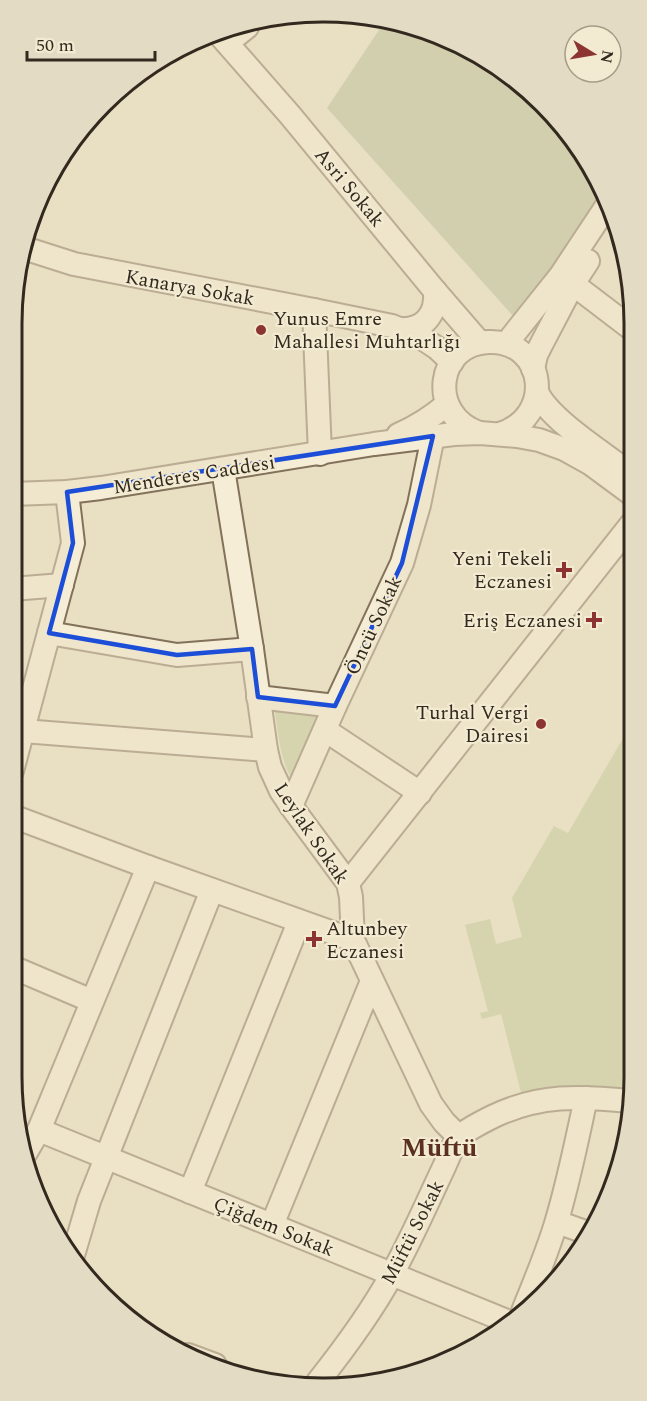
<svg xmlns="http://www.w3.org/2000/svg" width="647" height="1401" font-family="Spectral,serif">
  <rect width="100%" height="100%" fill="#e9dfc2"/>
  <!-- green -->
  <g fill="#bfc698">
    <path d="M274 705 320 712 296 778 291 777C280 760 277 725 274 705Z"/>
    <polygon points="633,721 634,722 635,1078 630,1101 524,1104 501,1014 482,1019 480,1013 488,1011 465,925 490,919 496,944 522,937 512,898 554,826 568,833"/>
  </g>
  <!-- cemetery -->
  <polygon fill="#b5bc96" points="383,24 442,36 513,76 570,134 610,201 522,326 327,108"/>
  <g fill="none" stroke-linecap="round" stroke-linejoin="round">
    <defs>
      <g id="minor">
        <polyline points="218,33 290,115 435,291 480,343"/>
        <polyline points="227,43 247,27"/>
        <polyline points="27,249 74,264 314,310 392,326 422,338 437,348 452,362"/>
        <polyline points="573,284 632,329"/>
        <polyline points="314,310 320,454"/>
        <path d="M399 329C424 331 437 314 435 291"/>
        <polyline points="506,344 561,275 610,201"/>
        <polyline points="533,369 536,355 541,345 573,284 588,261"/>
        <path d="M537 392C548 417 597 449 620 466"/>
        <path d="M479 433C427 415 436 343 489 342 545 340 556 416 500 434"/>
        <path d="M398 435C416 427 432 417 447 404"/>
        <polyline points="223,469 252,649 266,750 270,767 281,791 291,806 348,883 351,897 353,940 431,1104 444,1122 459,1137"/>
        <polyline points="12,494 67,492 101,488 374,444 454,434 480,433 517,436 539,440 564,449 591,464 633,495"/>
        <polyline points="12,589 62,585"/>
        <polyline points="49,633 177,655 252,649"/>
        <polyline points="258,697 335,706"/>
        <polyline points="325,730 420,793"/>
        <polyline points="23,731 266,750"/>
        <polyline points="12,771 73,543 67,492"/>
        <polyline points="291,806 335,706 402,563 419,505 433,436"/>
        <polyline points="12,816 148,867 353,940"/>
        <polyline points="348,883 633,522"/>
        <polyline points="12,967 92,1001"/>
        <polyline points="39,1130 509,1322"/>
        <polyline points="25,1154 39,1130 148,867"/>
        <polyline points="190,1192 299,922"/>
        <polyline points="557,1222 588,1233"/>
        <polyline points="272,1225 372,981"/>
        <polyline points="73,1255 89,1201 212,890"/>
        <path d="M523 1311C535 1281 548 1251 557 1220 569 1180 577 1139 586 1098"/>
        <polyline points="188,1355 215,1365"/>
        <path d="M317 1383C344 1349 371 1313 392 1274 411 1240 427 1203 444 1167 448 1159 454 1141 461 1135 470 1128 482 1122 492 1117 539 1094 580 1096 630 1101"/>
      </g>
    </defs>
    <!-- minor casing -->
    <use href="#minor" stroke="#82715b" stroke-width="26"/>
    <!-- minor -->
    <use href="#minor" stroke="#f5edd5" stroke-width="22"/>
  </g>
  <!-- marked area -->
  <path d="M0 0H647V1401H0ZM433 436 402 563 335 706 258 697 252 649 177 655 49 633 73 543 67 492Z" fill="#e9dfc2" fill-opacity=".55" fill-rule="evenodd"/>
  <path fill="none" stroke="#1d4ed8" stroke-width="4.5" stroke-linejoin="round" d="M433 436 402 563 335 706 258 697 252 649 177 655 49 633 73 543 67 492Z"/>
  <!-- markers -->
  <g fill="#8b3431" stroke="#f2ead1" stroke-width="2">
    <circle cx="261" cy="330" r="6"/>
    <path d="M561 561h6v6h6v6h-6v6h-6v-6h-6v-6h6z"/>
    <path d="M591 611h6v6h6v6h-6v6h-6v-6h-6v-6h6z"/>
    <circle cx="541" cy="724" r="6"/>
    <path d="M311 930h6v6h6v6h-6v6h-6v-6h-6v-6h6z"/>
  </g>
  <g text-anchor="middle" stroke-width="4.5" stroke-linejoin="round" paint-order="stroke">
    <!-- street labels -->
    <g font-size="20" fill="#33291e" stroke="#f2ead1">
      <text transform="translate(350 187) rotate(50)" y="7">Asri Sokak</text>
      <text transform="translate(190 287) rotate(10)" y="7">Kanarya Sokak</text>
      <text transform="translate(194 474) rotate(-9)" y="7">Menderes Caddesi</text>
      <text transform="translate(373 625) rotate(-65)" y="7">Öncü Sokak</text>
      <text transform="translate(312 833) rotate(56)" y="7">Leylak Sokak</text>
      <text transform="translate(274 1226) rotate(22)" y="7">Çiğdem Sokak</text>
      <text transform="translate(412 1232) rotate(-63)" y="7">Müftü Sokak</text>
    </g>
    <!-- poi labels -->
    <g font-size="20" fill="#33291e" stroke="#f2ead1" text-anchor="end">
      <text x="273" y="325" text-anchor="start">Yunus Emre<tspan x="273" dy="23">Mahallesi Muhtarlığı</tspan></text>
      <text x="552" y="565">Yeni Tekeli<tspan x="552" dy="23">Eczanesi</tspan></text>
      <text x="582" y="627">Eriş Eczanesi</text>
      <text x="529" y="719">Turhal Vergi<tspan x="529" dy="23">Dairesi</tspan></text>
      <text x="326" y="935" text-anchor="start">Altunbey<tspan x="326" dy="23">Eczanesi</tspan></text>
    </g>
    <!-- district labels -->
    <g font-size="26" font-weight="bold" fill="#5b3021" stroke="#f2ead1">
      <text x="439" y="1156">Müftü</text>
    </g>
  </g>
  <!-- crop -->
  <path d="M0 0H647V1401H0ZM323 22H323A301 301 0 0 1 624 323V1077A301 301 0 0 1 323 1378H323A301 301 0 0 1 22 1077V323A301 301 0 0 1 323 22Z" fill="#e3dbc3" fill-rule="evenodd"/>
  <path fill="none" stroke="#33291e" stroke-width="3" d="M323 22H323A301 301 0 0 1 624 323V1077A301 301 0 0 1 323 1378H323A301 301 0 0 1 22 1077V323A301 301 0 0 1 323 22Z"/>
  <!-- north arrow -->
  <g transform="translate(593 54) rotate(101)"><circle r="28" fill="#f2ead1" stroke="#a69d89" stroke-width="1.5"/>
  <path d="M0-4.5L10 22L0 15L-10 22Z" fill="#8b3431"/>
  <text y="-9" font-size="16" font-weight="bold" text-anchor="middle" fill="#33291e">N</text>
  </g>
  <!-- scale -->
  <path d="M27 51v9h128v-9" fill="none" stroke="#33291e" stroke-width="3"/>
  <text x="36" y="51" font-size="18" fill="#33291e" stroke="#f2ead1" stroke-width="4.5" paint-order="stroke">50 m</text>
</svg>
